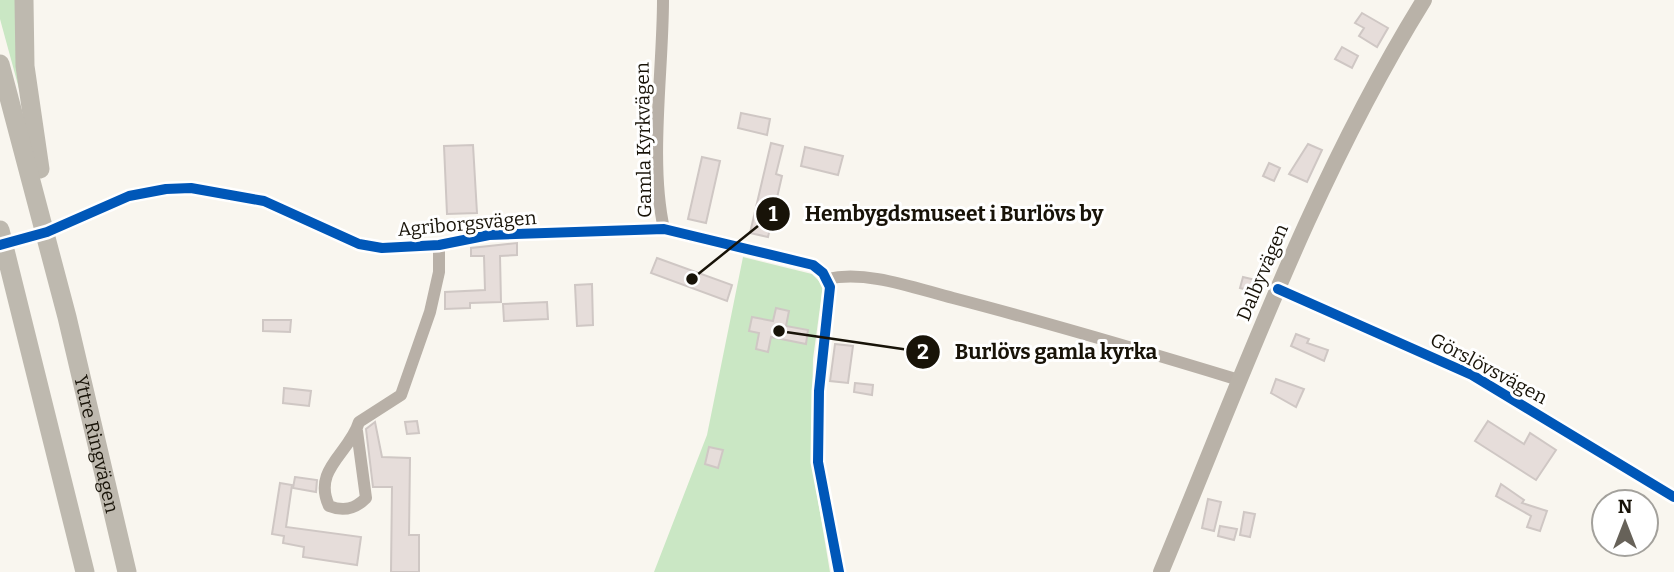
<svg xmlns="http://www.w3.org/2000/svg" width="1674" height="572" font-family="Bitter,serif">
  <rect width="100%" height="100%" fill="#f9f6ef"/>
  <!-- green -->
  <g fill="#cae7c4">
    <polygon points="0,0 18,0 21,96 0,19"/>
    <polygon points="743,257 812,274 823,285 813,359 811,459 830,572 654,572 707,435"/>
  </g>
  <!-- building -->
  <g fill="#e6ddda" stroke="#cfc7c4" stroke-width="2">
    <polygon points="1362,13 1388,28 1377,47 1359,36 1364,28 1355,23"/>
    <polygon points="1342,47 1358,56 1352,68 1335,59"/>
    <polygon points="741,113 770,119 767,135 738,128"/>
    <polygon points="771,143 783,146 776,174 782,176 768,237 750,233"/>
    <polygon points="1308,144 1322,150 1307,182 1289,174"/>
    <polygon points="473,145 477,213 447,214 444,146"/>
    <polygon points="805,147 843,156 838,175 801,166"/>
    <polygon points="702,157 720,161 706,223 688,219"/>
    <polygon points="1269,163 1280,168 1274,181 1263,176"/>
    <polygon points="517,243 517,255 500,256 501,302 470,303 470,308 445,309 445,292 485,290 484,256 471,256 471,248"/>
    <polygon points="657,258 732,285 727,301 651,273"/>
    <polygon points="1243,277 1264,282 1261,293 1240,288"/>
    <polygon points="592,284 593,325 577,326 575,285"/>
    <polygon points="547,302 548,319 504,321 503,304"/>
    <polygon points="776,308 789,311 786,326 808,330 806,344 771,337 768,352 756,349 759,333 749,331 752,317 773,321"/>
    <polygon points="263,320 291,320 290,332 263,331"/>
    <polygon points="1296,334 1309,339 1307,343 1328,350 1324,361 1291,346"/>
    <polygon points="835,344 853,346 848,383 830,381"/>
    <polygon points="1276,379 1304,389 1296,407 1271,393"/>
    <polygon points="855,383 873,385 872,395 854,392"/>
    <polygon points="284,388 311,391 309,406 283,403"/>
    <polygon points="417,421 419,433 407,434 405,422"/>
    <polygon points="1488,421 1524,444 1530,433 1556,450 1536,480 1475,441"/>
    <polygon points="375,422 382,457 410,458 409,535 419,535 419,572 391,572 392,487 373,487 366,429"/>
    <polygon points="709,447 723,450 718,468 705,464"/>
    <polygon points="295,477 317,480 316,492 293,488"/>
    <polygon points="280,483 292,485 286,527 361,537 357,565 303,557 304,547 283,543 284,536 272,534"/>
    <polygon points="1501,484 1524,500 1522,503 1547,511 1540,531 1527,527 1531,516 1496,496"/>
    <polygon points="1208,499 1221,502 1214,531 1202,528"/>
    <polygon points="1244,512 1255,514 1250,537 1240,535"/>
    <polygon points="1220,526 1237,529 1234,540 1218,536"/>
  </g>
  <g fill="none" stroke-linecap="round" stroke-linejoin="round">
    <!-- minor -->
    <g stroke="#b8b0a7" stroke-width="12">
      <path d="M663 0C663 70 649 162 664 229"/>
      <polyline points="77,218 129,196 166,189 191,188 264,201 359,244 382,248 439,245 489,235 664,229 813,265 823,273 830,287 819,391 818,462 839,572"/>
      <path d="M827 279C867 270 914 288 953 298 1049 323 1144 351 1239 380"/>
      <polyline points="1278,289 1472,375 1674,497"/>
      <path d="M357 431 366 498C355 509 344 512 329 506 312 469 350 453 359 422L401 395 430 312 439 272V245"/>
    </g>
    <!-- major -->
    <path stroke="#b9b2a8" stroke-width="16" d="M1161 572C1242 378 1313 179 1424 0"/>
    <!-- highway -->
    <g stroke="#beb9af" stroke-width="19">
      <polyline points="24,0 25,66 40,169"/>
      <path id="s1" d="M0 64 67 317 127 572"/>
      <polyline points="0,230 85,572"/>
    </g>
    <!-- minor-bridge -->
    <polyline stroke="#b8b0a7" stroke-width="12" points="0,245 47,232 77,218"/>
    <defs>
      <g id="cycleway">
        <polyline points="0,245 47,232 129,196 166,189 191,188 264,201 359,244 382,248 439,245 489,235 664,229 813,265 823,273 830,287 819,391 818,462 839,572"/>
        <polyline points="1278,289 1472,375 1674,497"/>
      </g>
    </defs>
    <!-- cycleway casing -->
    <use href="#cycleway" stroke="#fff" stroke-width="15"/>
    <!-- cycleway -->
    <use href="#cycleway" stroke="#0057b8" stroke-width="10"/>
  </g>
  <g text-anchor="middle" stroke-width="6" stroke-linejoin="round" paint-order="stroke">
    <!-- street labels -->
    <g font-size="19" fill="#181308" stroke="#fff">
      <text transform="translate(643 140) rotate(-91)" y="7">Gamla Kyrkvägen</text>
      <text transform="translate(467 223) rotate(-5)" y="7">Agriborgsvägen</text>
      <text transform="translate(1262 272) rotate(-67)" y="7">Dalbyvägen</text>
      <text transform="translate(1489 368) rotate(28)" y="7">Görslövsvägen</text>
      <text dy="7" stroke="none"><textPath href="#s1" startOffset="392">Yttre Ringvägen</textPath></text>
    </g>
  </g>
  <!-- callouts -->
  <path fill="none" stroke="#181308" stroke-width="2.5" d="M692 279L773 214M779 331L923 352"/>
  <g fill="#181308" stroke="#fff" stroke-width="2.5">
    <circle cx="692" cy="279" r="7"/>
    <circle cx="779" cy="331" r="7"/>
    <circle cx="773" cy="214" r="18"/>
    <circle cx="923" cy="352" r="18"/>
  </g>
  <g font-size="21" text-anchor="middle" font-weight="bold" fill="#fff">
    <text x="773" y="221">1</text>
    <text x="923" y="359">2</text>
  </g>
  <g font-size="21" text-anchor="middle" font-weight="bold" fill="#181308" stroke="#fff" stroke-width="6" stroke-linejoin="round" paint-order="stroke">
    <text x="954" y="221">Hembygdsmuseet i Burlövs by</text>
    <text x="1056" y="359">Burlövs gamla kyrka</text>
  </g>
  <!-- north arrow -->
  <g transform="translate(1625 523)"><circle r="33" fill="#ffffff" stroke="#a3a19c" stroke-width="2"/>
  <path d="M0-5L12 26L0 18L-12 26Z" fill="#676259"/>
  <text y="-10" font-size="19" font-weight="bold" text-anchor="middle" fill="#181308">N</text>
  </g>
</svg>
